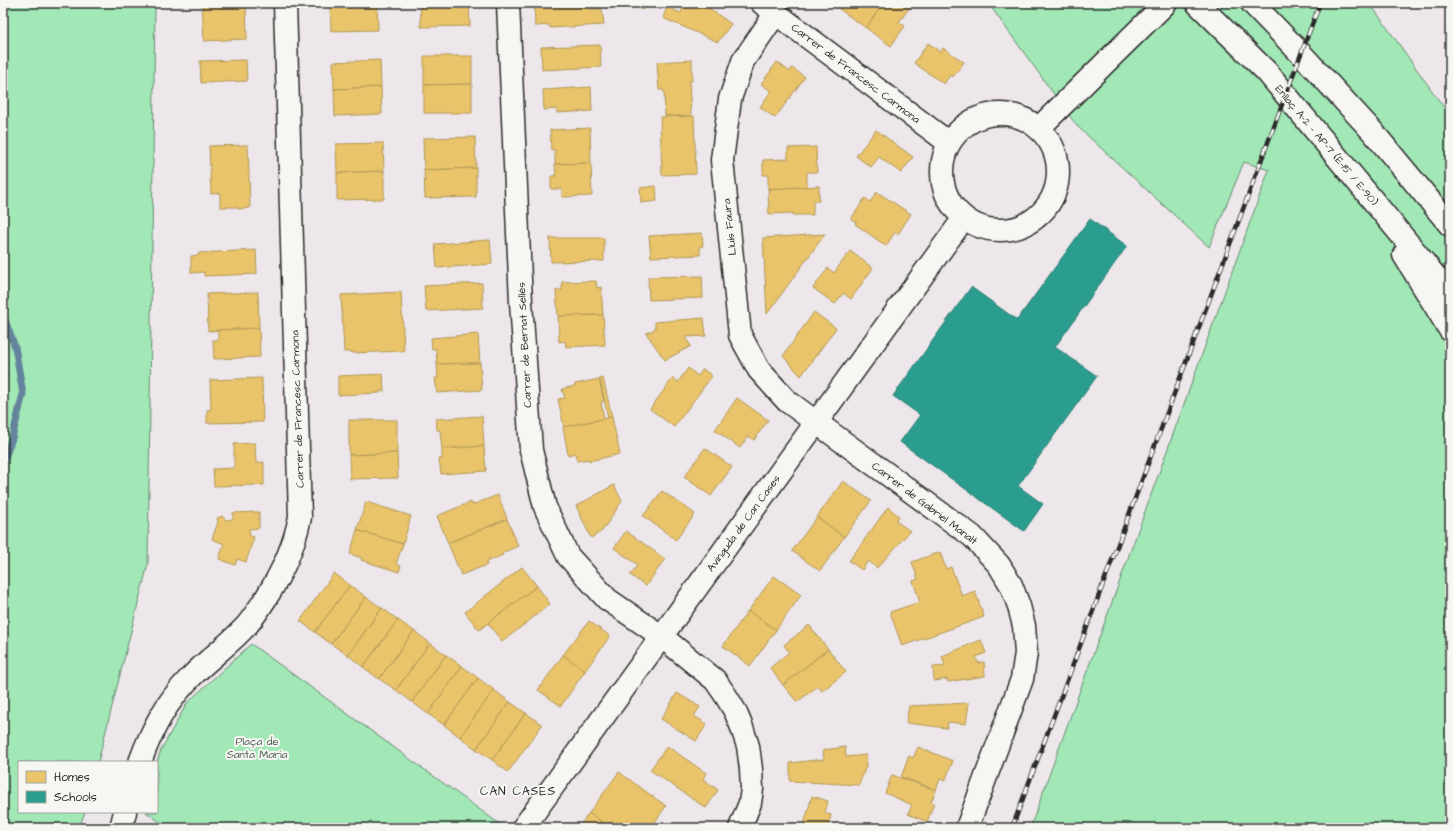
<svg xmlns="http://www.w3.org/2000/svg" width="1453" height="831" font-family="'Architects Daughter',sans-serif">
  <rect width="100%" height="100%" fill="#ede6ea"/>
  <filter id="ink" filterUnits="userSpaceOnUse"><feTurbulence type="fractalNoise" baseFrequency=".025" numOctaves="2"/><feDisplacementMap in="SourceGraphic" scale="8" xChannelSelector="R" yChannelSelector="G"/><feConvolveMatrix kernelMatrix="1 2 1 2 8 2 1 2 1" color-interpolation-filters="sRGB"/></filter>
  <g filter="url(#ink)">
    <!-- green -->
    <g fill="#a1e8b6" stroke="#668a70">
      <polygon points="3,3 155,3 148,564 98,762 19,762 19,812 85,812 79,828 3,828"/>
      <polygon points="988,3 1371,3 1371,5 1450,116 1450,828 1030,828 1269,170 1244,162 1209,247 1077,126"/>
      <polygon points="251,644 501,825 501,826 499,828 168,828 146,812 157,812 157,762 161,750 187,703"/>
    </g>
    <!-- homes -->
    <g fill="#e9c46a" stroke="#b09657">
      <polygon points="202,3 246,3 247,39 204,41"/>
      <polygon points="330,3 377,3 378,30 331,31"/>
      <polygon points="420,3 469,3 470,26 421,27"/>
      <polygon points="534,3 586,3 588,4 589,9 602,9 604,25 550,28 550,25 535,26"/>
      <polygon points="633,3 647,3 642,10"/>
      <polygon points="684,3 702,3 731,24 718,42 663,18 667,7 681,13"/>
      <polygon points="843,3 883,3 866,28 839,9"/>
      <polygon points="883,3 913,3 899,22 905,26 891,46 866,28"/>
      <polygon points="928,43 940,52 943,48 964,62 953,77 950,75 944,84 914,63"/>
      <polygon points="600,45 601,67 542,70 541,47"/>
      <polygon points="424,56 472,56 472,84 424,85"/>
      <polygon points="246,60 247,81 201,83 200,61"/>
      <polygon points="380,60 381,87 334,89 333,62"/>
      <polygon points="692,60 692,81 689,81 691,116 665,116 664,90 659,90 657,62"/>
      <polygon points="777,62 790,72 792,68 805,77 775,118 760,107 771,91 761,84"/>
      <polygon points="472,84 472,113 424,113 424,85"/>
      <polygon points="381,87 382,114 335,116 334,89"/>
      <polygon points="591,87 592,111 557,113 557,109 544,110 543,90"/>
      <polygon points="694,116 696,174 662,175 660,117"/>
      <polygon points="590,128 591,163 555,164 555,150 551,150 550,130"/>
      <polygon points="876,130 913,157 901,173 879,157 871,167 856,156"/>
      <polygon points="475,137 476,168 424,170 423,138"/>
      <polygon points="383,143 384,171 337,173 336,144"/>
      <polygon points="248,145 250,208 238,209 237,207 220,207 220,193 211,194 209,146"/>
      <polygon points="816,147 817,172 807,172 807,187 768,189 768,175 763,175 763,160 788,159 788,148"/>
      <polygon points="591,163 592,196 562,197 562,189 551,189 551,176 556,176 555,164"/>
      <polygon points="476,168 476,197 425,198 424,170"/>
      <polygon points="384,171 384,199 337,200 337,173"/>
      <polygon points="656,186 657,201 641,203 640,188"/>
      <polygon points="819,186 819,201 813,201 813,215 793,215 793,213 769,214 768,189"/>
      <polygon points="877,192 911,214 898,234 895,232 886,246 855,224 856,222 851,219 865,198 870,202"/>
      <polygon points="702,233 703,246 700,246 700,255 651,257 649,236"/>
      <polygon points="825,234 767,314 763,238"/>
      <polygon points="550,238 604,238 604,261 551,262"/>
      <polygon points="490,240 492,264 437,268 435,244"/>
      <polygon points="256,250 257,274 204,276 204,272 191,273 191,256 199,255 199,253"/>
      <polygon points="850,251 873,268 851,299 843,293 835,304 813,288 828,268 834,273"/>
      <polygon points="702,276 703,298 649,300 648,277"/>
      <polygon points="596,281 597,288 601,287 603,315 558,316 556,290 562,290 562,282"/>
      <polygon points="482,283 483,308 426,311 424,286"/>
      <polygon points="258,292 259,328 208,331 207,294"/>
      <polygon points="401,292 404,351 352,353 352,352 344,352 341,295"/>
      <polygon points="814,312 836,328 801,376 783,356"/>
      <polygon points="603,315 605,345 566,347 565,341 559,342 558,316"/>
      <polygon points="704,318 706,336 685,337 691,346 665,360 646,333 655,329 655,322"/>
      <polygon points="259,328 260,357 214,359 213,340 218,340 218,330"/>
      <polygon points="478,334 480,363 437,364 436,349 432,349 431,338"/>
      <polygon points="480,363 482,390 437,393 435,378 438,378 437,364"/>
      <polygon points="688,368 698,376 703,369 712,376 674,427 650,409 673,378 678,382"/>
      <polygon points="383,374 384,391 380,391 380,393 338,395 338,376"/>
      <polygon points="262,378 263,422 207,423 207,410 211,409 210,380"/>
      <polygon points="603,378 612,417 608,418 600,379"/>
      <polygon points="599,379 604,401 601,402 604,419 564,427 558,399 565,398 562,389 575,386 575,384"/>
      <polygon points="737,398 768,420 754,440 748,436 740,448 715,430"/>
      <polygon points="482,416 484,446 442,449 440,430 437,430 436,419"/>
      <polygon points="612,417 620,454 589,461 589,459 577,461 576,453 568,455 563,427"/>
      <polygon points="349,420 397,420 397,453 349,455"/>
      <polygon points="255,443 256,463 264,462 264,485 214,486 213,469 234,468 234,444"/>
      <polygon points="484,446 486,471 441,474 439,459 442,459 442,449"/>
      <polygon points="705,448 732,467 711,496 684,477"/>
      <polygon points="397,453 398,478 350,479 349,455"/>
      <polygon points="843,481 871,501 844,537 817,517"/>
      <polygon points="614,485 622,501 602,531 591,538 576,506"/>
      <polygon points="662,491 695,514 676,540 643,516"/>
      <polygon points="498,495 507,519 448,543 437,516 471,502 472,505"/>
      <polygon points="366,502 411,516 403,544 357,530"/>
      <polygon points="888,507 899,516 896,521 910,531 877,568 868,561 862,570 849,561"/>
      <polygon points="259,512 259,528 249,529 250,536 254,537 246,562 237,559 235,565 219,559 224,544 212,539 218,522 217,518 222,516 226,520 233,519 233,513"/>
      <polygon points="817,517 844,537 820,571 792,551"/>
      <polygon points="507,519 518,546 502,553 503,555 486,562 487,565 461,575 448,543"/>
      <polygon points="357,530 403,544 396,564 401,566 399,572 361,560 362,558 350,554"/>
      <polygon points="626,531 665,559 646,586 630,575 638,565 614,548"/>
      <polygon points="940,552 946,569 951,567 962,596 975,591 984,617 902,646 890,612 920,602 913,581 918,579 912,562"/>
      <polygon points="522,567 537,586 479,630 465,612"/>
      <polygon points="334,573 350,585 315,632 300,621"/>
      <polygon points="774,576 801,595 776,630 748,611"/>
      <polygon points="350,585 366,597 331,644 315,632"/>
      <polygon points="537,586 550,604 502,642 488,623"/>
      <polygon points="366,597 382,608 348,655 331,644"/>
      <polygon points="382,608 398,620 363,667 348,655"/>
      <polygon points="748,611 776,630 750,666 723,646"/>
      <polygon points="398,620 414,631 379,679 363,667"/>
      <polygon points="589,621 610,636 585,671 563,655"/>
      <polygon points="809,625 828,649 783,685 770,668 789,652 784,645"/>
      <polygon points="414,631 430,643 396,690 379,679"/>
      <polygon points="981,640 986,653 976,657 978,663 984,662 985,676 948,682 947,679 934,681 933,667 945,666 942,656"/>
      <polygon points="430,643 446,655 412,702 396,690"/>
      <polygon points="828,649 846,672 822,691 818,686 797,702 783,685"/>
      <polygon points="446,655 462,666 428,714 412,702"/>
      <polygon points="563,655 585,671 561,706 538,690"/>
      <polygon points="462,666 478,678 444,725 428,714"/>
      <polygon points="478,678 494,690 460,737 444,725"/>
      <polygon points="494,690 510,702 476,749 460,737"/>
      <polygon points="677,693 700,707 694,716 707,724 696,741 661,719"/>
      <polygon points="510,702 526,713 492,760 476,749"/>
      <polygon points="969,703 966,724 948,722 947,728 906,723 909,706"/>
      <polygon points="526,713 542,725 508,772 492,760"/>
      <polygon points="667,746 706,773 703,779 718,790 706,808 650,770"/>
      <polygon points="845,747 846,757 866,755 866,766 859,785 790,781 790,763 824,759 823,750"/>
      <polygon points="918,747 953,761 945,781 940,779 936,790 901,777 909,756 913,758"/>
      <polygon points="619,772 666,806 651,828 610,828 589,813"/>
      <polygon points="892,775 936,790 931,802 934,803 927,822 908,814 912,805 885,793"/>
      <polygon points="812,796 828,801 825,813 831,815 828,828 803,828"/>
      <polygon points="589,813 610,828 578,828"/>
    </g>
    <!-- schools -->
    <polygon fill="#2a9d8f" stroke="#2a7b71" points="1090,219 1127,246 1055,347 1097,376 1018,486 1043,504 1024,531 900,442 920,415 893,396 971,287 1017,320"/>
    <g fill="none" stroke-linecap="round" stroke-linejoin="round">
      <!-- stream -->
      <polyline stroke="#63849c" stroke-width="7" points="3,315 15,347 23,394 12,438 3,463"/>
      <defs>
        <g id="minor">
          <polyline points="508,3 521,302 531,450 545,507 568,556 607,599 661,636 715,680 726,696 735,711 741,725 748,746 751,769 752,789 750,803 740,828"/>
          <polyline points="762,3 949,143"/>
          <polyline points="776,13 743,61 730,99 722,160 740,335 759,370 787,401 972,536 999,565 1011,585 1019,606 1024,626 1026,653 1022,679 967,828"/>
          <circle cx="1000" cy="172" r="58"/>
          <polyline points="1039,128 1166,3"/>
          <path d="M140 762C152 729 166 702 191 677 208 659 230 644 247 625 254 617 260 607 266 598 282 573 294 547 300 517L285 3"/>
          <polyline points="121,828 125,812"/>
          <polyline points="523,828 964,218"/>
        </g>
        <g id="highway">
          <polyline points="1197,3 1267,72 1450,294"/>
          <polyline points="1252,3 1305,58 1373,132 1450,225"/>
          <polyline points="1404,255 1450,330"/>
        </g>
      </defs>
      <!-- minor casing -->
      <use href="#minor" stroke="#2b2b2b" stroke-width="25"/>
      <!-- highway casing -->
      <use href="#highway" stroke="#2b2b2b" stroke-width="25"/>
      <!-- minor -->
      <use href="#minor" stroke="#f6f6f2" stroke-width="22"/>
      <!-- highway -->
      <use href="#highway" stroke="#f6f6f2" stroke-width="22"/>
      <defs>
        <polyline id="rail" points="1012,828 1320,3"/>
      </defs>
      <!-- rail casing -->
      <use href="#rail" stroke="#2b2b2b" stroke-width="4.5"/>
      <!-- rail -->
      <use href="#rail" stroke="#f6f6f2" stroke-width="3" stroke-dasharray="9" stroke-linecap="butt"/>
    </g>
  </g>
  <g text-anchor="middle" stroke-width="4" stroke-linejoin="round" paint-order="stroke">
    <!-- street labels -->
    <g font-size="11" fill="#2b2b2b" stroke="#f6f6f2">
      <text transform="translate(856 73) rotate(37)" y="4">Carrer de Francesc Carmona</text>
      <text transform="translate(1327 145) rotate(50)" y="4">Enllaç A-2 - AP-7 (E-15 / E-90)</text>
      <text transform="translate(729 227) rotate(-96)" y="4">Lluís Faura</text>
      <text transform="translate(524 345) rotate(-93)" y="4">Carrer de Bernat Sellés</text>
      <text transform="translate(297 409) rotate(-92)" y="4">Carrer de Francesc Carmona</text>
      <text transform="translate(925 503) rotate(37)" y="4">Carrer de Gabriel Manalt</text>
      <text transform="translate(743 523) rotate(-54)" y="4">Avinguda de Can Cases</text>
    </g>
    <!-- park labels -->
    <g font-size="11" fill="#485a4e" stroke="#f6f6f2">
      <text x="257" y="745">Plaça de<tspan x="257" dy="13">Santa Maria</tspan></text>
    </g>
    <!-- neighbourhood labels -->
    <g font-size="12" letter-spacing="1" fill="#2b2b2b" stroke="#f6f6f2">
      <text x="518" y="795">CAN CASES</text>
    </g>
  </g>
  <!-- margin -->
  <rect width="1453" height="831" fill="none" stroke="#f6f6f2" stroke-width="16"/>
  <rect x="8" y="8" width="1437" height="815" fill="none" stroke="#2b2b2b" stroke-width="1.5" filter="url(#ink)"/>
  <!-- legend -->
  <rect x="18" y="761" width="140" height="52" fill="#f6f6f2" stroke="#a5a5a2"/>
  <rect x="26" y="771" width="20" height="12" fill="#e9c46a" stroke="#a5a5a2"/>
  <text x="54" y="781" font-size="12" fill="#2b2b2b">Homes</text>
  <rect x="26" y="791" width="20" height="12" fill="#2a9d8f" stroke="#a5a5a2"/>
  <text x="54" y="801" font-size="12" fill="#2b2b2b">Schools</text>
</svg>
